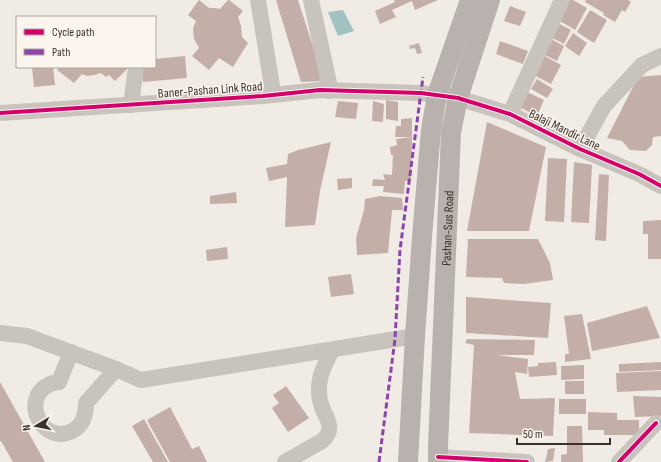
<svg xmlns="http://www.w3.org/2000/svg" width="661" height="462" font-family="'Sofia Sans Condensed',sans-serif">
  <rect width="100%" height="100%" fill="#f0ebe5"/>
  <!-- water -->
  <polygon fill="#a1c2c1" points="343,10 354,31 338,36 328,12"/>
  <!-- building -->
  <g fill="#c3afa7">
    <polygon points="199,0 209,8 215,8 220,9 228,0 229,0 243,11 238,17 241,26 242,37 248,43 233,67 219,58 209,70 192,56 199,48 194,39 193,28 196,21 188,15"/>
    <polygon points="276,0 298,0 324,81 301,82"/>
    <polygon points="394,0 438,0 415,10 412,1 392,10 396,17 380,24 375,11 395,2"/>
    <polygon points="565,0 573,0 587,8 575,30 555,18"/>
    <polygon points="586,0 628,0 631,2 625,12 622,10 615,22 603,15 604,13 585,2"/>
    <polygon points="510,6 526,12 520,26 504,21"/>
    <polygon points="590,10 607,20 594,43 577,32"/>
    <polygon points="554,21 571,30 564,44 547,35"/>
    <polygon points="573,33 587,43 579,56 565,46"/>
    <polygon points="547,37 564,46 557,61 539,52"/>
    <polygon points="500,41 528,51 523,64 496,54"/>
    <polygon points="419,43 422,53 417,54 415,48 410,49 409,46"/>
    <polygon points="541,54 561,65 551,84 530,73"/>
    <polygon points="185,56 187,78 143,82 141,67 155,67 155,59"/>
    <polygon points="32,67 53,67 55,85 34,87"/>
    <polygon points="60,67 129,67 115,81 109,75 106,77 101,73 94,75 87,76 82,74 74,83 57,70"/>
    <polygon points="661,75 661,136 653,137 652,145 646,151 630,150 622,141 607,138 638,77"/>
    <polygon points="537,79 553,89 547,98 531,89"/>
    <polygon points="523,90 544,100 537,116 515,105"/>
    <polygon points="386,100 398,102 398,121 386,119"/>
    <polygon points="338,101 358,103 356,119 335,117"/>
    <polygon points="373,101 384,104 383,122 372,121"/>
    <polygon points="412,118 412,137 395,137 396,126 401,126 401,119"/>
    <polygon points="487,122 546,147 529,231 467,231"/>
    <polygon points="412,137 411,181 405,181 404,194 383,192 384,186 372,186 373,179 385,180 383,174 392,175 393,155 391,155 390,147 397,145 396,139"/>
    <polygon points="331,142 320,191 315,225 285,227 287,177 269,181 266,168 287,164 288,154 298,150"/>
    <polygon points="548,158 567,159 564,222 545,221"/>
    <polygon points="574,162 592,165 589,223 571,222"/>
    <polygon points="599,174 609,175 606,241 595,240"/>
    <polygon points="352,178 352,188 338,190 337,179"/>
    <polygon points="236,192 237,203 210,204 210,196"/>
    <polygon points="380,196 402,198 403,210 392,210 388,253 357,255 356,238 364,210 365,199"/>
    <polygon points="661,220 661,259 648,259 648,234 643,234 643,221"/>
    <polygon points="468,239 538,239 550,263 553,280 524,284 504,283 502,278 466,277"/>
    <polygon points="227,247 228,259 207,261 206,250"/>
    <polygon points="351,274 354,294 331,297 328,277"/>
    <polygon points="466,297 551,303 548,338 466,333"/>
    <polygon points="647,306 660,338 592,351 587,323"/>
    <polygon points="582,314 591,359 565,362 565,354 569,354 564,316"/>
    <polygon points="467,339 535,340 534,355 497,355 528,359 527,374 515,372 520,399 555,398 553,436 469,433 474,345 465,343"/>
    <polygon points="556,362 557,375 529,377 528,367 538,366 538,363"/>
    <polygon points="661,362 661,370 619,372 619,364"/>
    <polygon points="584,365 584,379 561,380 561,366"/>
    <polygon points="661,371 661,390 617,392 616,373"/>
    <rect x="565" y="381" width="19" height="13"/>
    <polygon points="0,382 45,462 13,462 1,441 0,442"/>
    <polygon points="286,386 309,418 288,432 272,408 279,403 273,395"/>
    <polygon points="633,396 661,397 661,416 635,417"/>
    <rect x="559" y="399" width="27" height="15"/>
    <polygon points="170,407 192,449 199,446 207,462 170,462 147,420"/>
    <polygon points="588,412 617,413 617,420 639,420 639,435 604,435 604,430 588,430"/>
    <polygon points="144,419 168,462 153,462 132,426"/>
    <polygon points="567,426 582,426 583,462 561,462 561,455 567,454"/>
    <polygon points="555,448 553,461 545,462 548,449"/>
  </g>
  <g fill="none" stroke-linecap="round" stroke-linejoin="round">
    <!-- minor -->
    <g stroke="#c9c3be" stroke-width="16">
      <polyline points="258,0 272,86 272,95"/>
      <polyline points="311,0 329,83 329,91"/>
      <polyline points="131,105 136,67"/>
      <polyline points="0,113 263,96 320,90 421,93 458,98 510,114 580,149 639,174 661,186"/>
      <polyline points="510,114 562,0"/>
      <polyline points="580,149 604,106 642,65 661,56"/>
      <polyline points="0,333 27,336 116,369 141,380 415,336"/>
      <path d="M71 352 59 382C57 382 53 383 50 384 18 399 44 448 74 430 84 424 86 414 86 403L116 369"/>
      <polyline points="438,457 527,462"/>
      <path d="M285 462 322 441C337 428 325 418 321 404 319 399 319 393 319 388 319 375 326 362 332 350"/>
      <polyline points="619,462 656,423"/>
    </g>
    <!-- major -->
    <g stroke="#b8b1ad" stroke-width="20">
      <polyline points="408,462 415,336 422,237 431,130 437,95 470,0"/>
      <path id="s1" d="M438 462V447L451 132 458 98 490 0"/>
    </g>
    <!-- quiet -->
    <polyline stroke="#8e44ad" stroke-width="3" stroke-dasharray="6 3" stroke-linecap="butt" points="379,462 395,339 400,250 423,77"/>
    <defs>
      <g id="cycleway">
        <polyline points="0,113 263,96 320,90 421,93 458,98 510,114 580,149 639,174 661,186"/>
        <polyline points="438,457 527,462"/>
        <polyline points="619,462 656,423"/>
      </g>
    </defs>
    <!-- cycleway casing -->
    <use href="#cycleway" stroke="#fbf5ee" stroke-width="6"/>
    <!-- cycleway -->
    <use href="#cycleway" stroke="#d6006c" stroke-width="4"/>
  </g>
  <g text-anchor="middle" stroke-width="3" stroke-linejoin="round" paint-order="stroke">
    <!-- street labels -->
    <g font-size="13" fill="#3b302b" stroke="#fbf5ee">
      <text transform="translate(210 89) rotate(-4)" y="5">Baner-Pashan Link Road</text>
      <text transform="translate(565 129) rotate(26)" y="5">Balaji Mandir Lane</text>
      <text dy="5" stroke="none"><textPath href="#s1" startOffset="234">Pashan-Sus Road</textPath></text>
    </g>
  </g>
  <!-- legend -->
  <rect x="16" y="16" width="140" height="52" fill="#fbf5ee" stroke="#aea6a0"/>
  <rect x="24" y="29" width="20" height="6" fill="#d6006c" stroke="#aea6a0"/>
  <text x="52" y="36" font-size="12" fill="#3b302b">Cycle path</text>
  <rect x="24" y="49" width="20" height="6" fill="#8e44ad" stroke="#aea6a0"/>
  <text x="52" y="56" font-size="12" fill="#3b302b">Path</text>
  <!-- north arrow -->
  <g transform="translate(36 426) rotate(260)" stroke="#fbf5ee" stroke-width="3" paint-order="stroke">
  <path d="M0-3L7 15L0 10L-7 15Z" fill="#3b302b"/>
  <text y="-6" font-size="11" font-weight="bold" text-anchor="middle" fill="#3b302b">N</text>
  </g>
  <!-- scale -->
  <path d="M517 438v6h93v-6" fill="none" stroke="#3b302b" stroke-width="2"/>
  <text x="523" y="438" font-size="12" fill="#3b302b" stroke="#fbf5ee" stroke-width="3" paint-order="stroke">50 m</text>
</svg>
